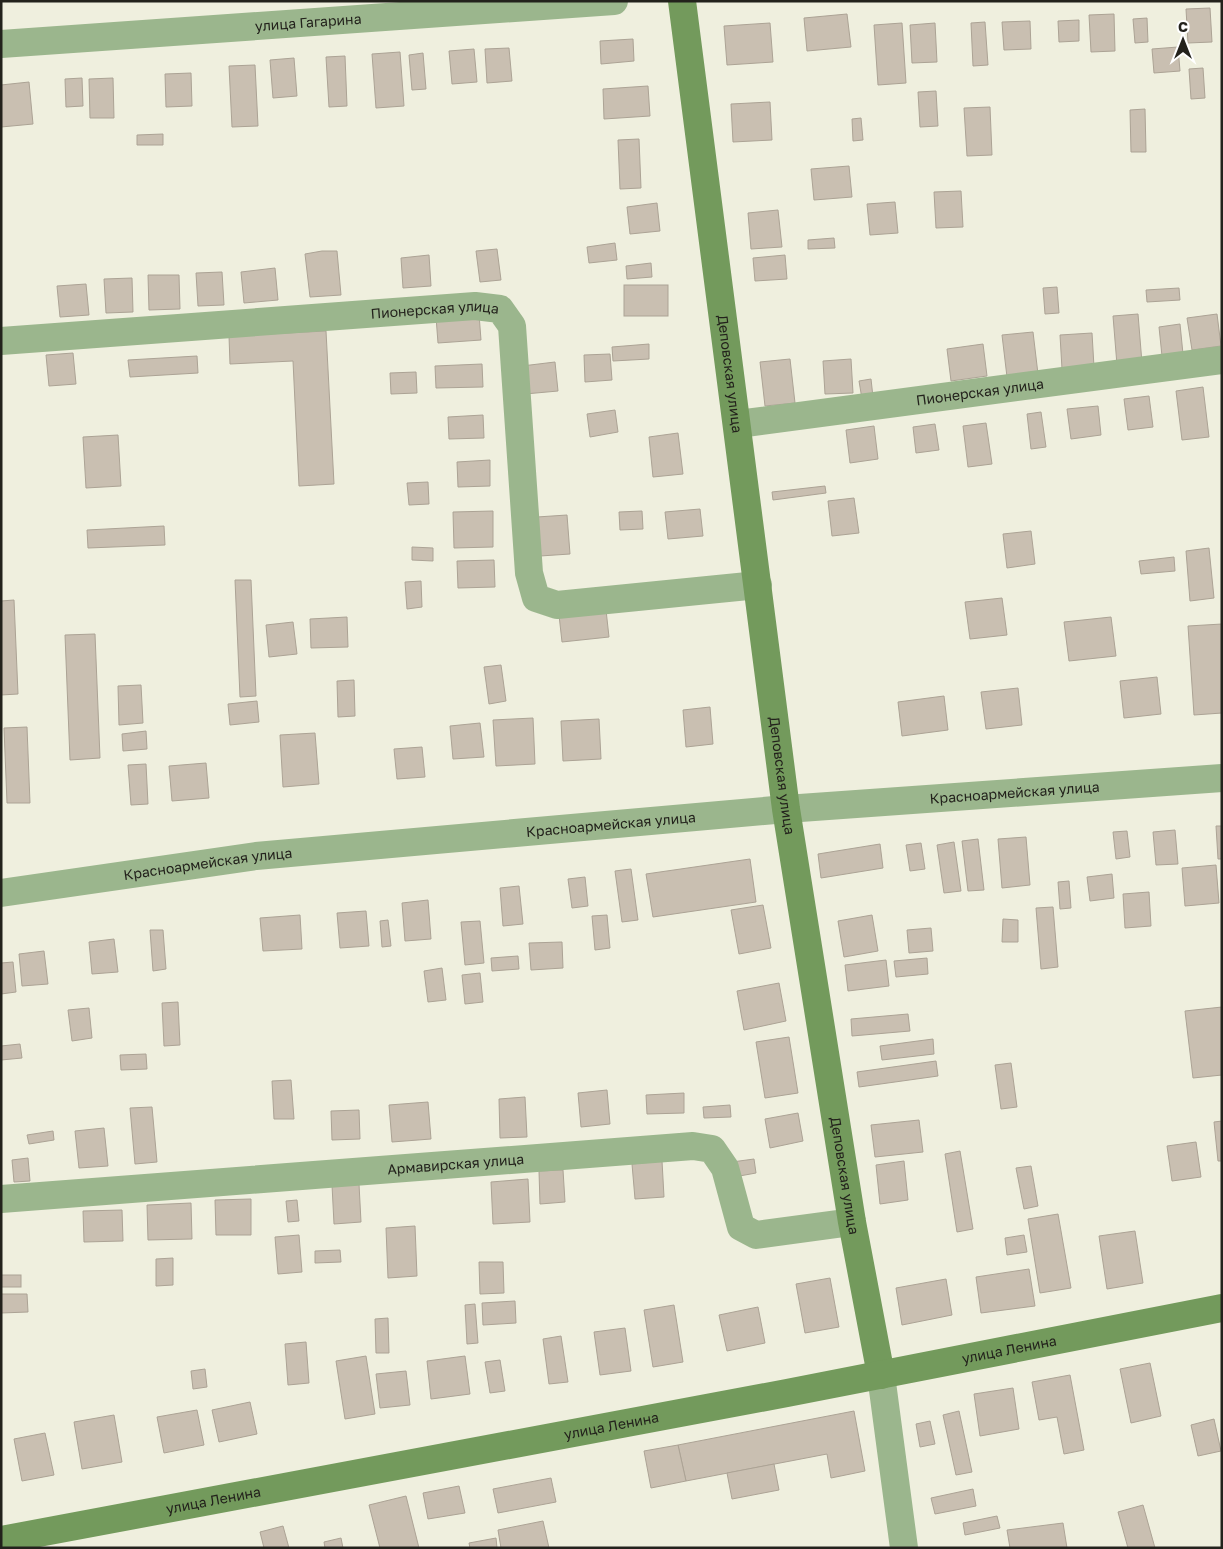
<svg xmlns="http://www.w3.org/2000/svg" width="1223" height="1549" font-family="'Golos Text',sans-serif">
  <rect width="100%" height="100%" fill="#efefde"/>
  <!-- building -->
  <g fill="#c9bfb1" stroke="#aca395">
    <polygon points="1210,8 1212,42 1188,43 1186,9"/>
    <polygon points="847,14 851,47 807,51 804,18"/>
    <polygon points="1114,14 1115,51 1091,52 1089,15"/>
    <polygon points="1147,18 1148,42 1135,43 1133,19"/>
    <polygon points="1079,20 1079,41 1059,42 1058,21"/>
    <polygon points="1030,21 1031,49 1004,50 1002,22"/>
    <polygon points="985,22 988,65 973,66 971,23"/>
    <polygon points="770,23 773,62 727,65 724,26"/>
    <polygon points="902,23 906,83 878,85 874,25"/>
    <polygon points="935,23 937,62 912,63 910,25"/>
    <polygon points="633,39 634,61 601,64 600,41"/>
    <polygon points="1178,47 1180,71 1154,73 1152,49"/>
    <polygon points="509,48 512,81 487,83 485,49"/>
    <polygon points="474,49 477,82 452,84 449,51"/>
    <polygon points="400,52 404,106 376,108 372,54"/>
    <polygon points="423,53 426,89 412,90 409,55"/>
    <polygon points="345,56 347,106 329,107 326,57"/>
    <polygon points="294,58 297,96 273,98 270,60"/>
    <polygon points="255,65 258,126 232,127 229,66"/>
    <polygon points="1203,68 1205,98 1191,99 1189,69"/>
    <polygon points="191,73 192,106 166,107 165,74"/>
    <polygon points="82,78 83,106 66,107 65,79"/>
    <polygon points="113,78 114,118 90,118 89,79"/>
    <polygon points="29,82 33,124 1,127 1,85"/>
    <polygon points="648,86 650,116 604,119 603,89"/>
    <polygon points="936,91 938,126 920,127 918,92"/>
    <polygon points="770,102 772,140 733,142 731,104"/>
    <polygon points="990,107 992,155 967,156 964,108"/>
    <polygon points="1145,109 1146,152 1131,152 1130,110"/>
    <polygon points="861,118 863,140 853,141 852,119"/>
    <polygon points="163,134 163,145 137,145 137,135"/>
    <polygon points="639,139 641,188 620,189 618,140"/>
    <polygon points="849,166 852,197 814,200 811,169"/>
    <polygon points="961,191 963,227 936,228 934,192"/>
    <polygon points="895,202 898,233 870,235 867,204"/>
    <polygon points="657,203 660,231 630,234 627,207"/>
    <polygon points="778,210 782,247 751,249 748,213"/>
    <polygon points="834,238 835,248 808,249 808,240"/>
    <polygon points="615,243 617,260 589,263 587,247"/>
    <polygon points="497,249 501,280 480,282 476,251"/>
    <polygon points="322,251 337,251 341,295 310,297 305,254"/>
    <polygon points="429,255 431,286 403,288 401,258"/>
    <polygon points="785,255 787,279 755,281 753,258"/>
    <polygon points="651,263 652,277 627,279 626,266"/>
    <polygon points="275,268 278,300 244,303 241,272"/>
    <polygon points="222,272 224,305 198,306 196,273"/>
    <polygon points="148,275 179,275 180,309 149,310"/>
    <polygon points="132,278 133,312 106,313 104,279"/>
    <polygon points="86,284 89,315 60,317 57,286"/>
    <rect x="624" y="285" width="44" height="31"/>
    <polygon points="1057,287 1059,313 1045,314 1043,288"/>
    <polygon points="1179,288 1180,300 1147,302 1146,290"/>
    <polygon points="479,314 481,340 438,343 436,317"/>
    <polygon points="1138,314 1142,363 1117,365 1113,316"/>
    <polygon points="1217,314 1221,346 1192,350 1187,318"/>
    <polygon points="1180,324 1183,354 1162,356 1159,327"/>
    <polygon points="326,331 334,484 299,486 293,361 230,364 229,336"/>
    <polygon points="1033,332 1038,374 1007,377 1002,335"/>
    <polygon points="1092,333 1094,367 1062,369 1060,335"/>
    <polygon points="649,344 649,359 613,361 612,347"/>
    <polygon points="983,344 987,376 951,381 947,349"/>
    <polygon points="73,353 76,384 49,386 46,355"/>
    <polygon points="610,354 612,380 585,382 584,355"/>
    <polygon points="197,356 198,373 130,377 128,360"/>
    <polygon points="790,359 795,403 765,406 760,362"/>
    <polygon points="851,359 853,393 825,394 823,361"/>
    <polygon points="555,362 558,391 525,394 522,366"/>
    <polygon points="482,364 483,387 436,388 435,366"/>
    <polygon points="416,372 417,393 391,394 390,373"/>
    <polygon points="871,379 873,397 862,399 859,381"/>
    <polygon points="1203,387 1209,437 1182,440 1176,391"/>
    <polygon points="1149,396 1153,427 1128,430 1124,399"/>
    <polygon points="1098,406 1101,435 1071,439 1067,409"/>
    <polygon points="615,410 618,432 590,437 587,414"/>
    <polygon points="1041,412 1046,447 1031,449 1027,414"/>
    <polygon points="483,415 484,438 449,439 448,417"/>
    <polygon points="986,423 992,464 968,467 963,426"/>
    <polygon points="935,424 939,450 916,453 913,427"/>
    <polygon points="874,426 878,459 850,463 846,430"/>
    <polygon points="678,433 683,474 653,477 649,437"/>
    <polygon points="118,435 121,486 86,488 83,437"/>
    <polygon points="490,460 490,486 458,487 457,462"/>
    <polygon points="428,482 429,504 409,505 407,483"/>
    <polygon points="825,486 826,493 773,500 772,492"/>
    <polygon points="854,498 859,533 832,536 828,501"/>
    <polygon points="700,509 703,536 668,539 665,512"/>
    <polygon points="493,511 493,547 454,548 453,512"/>
    <polygon points="642,511 643,529 620,530 619,512"/>
    <polygon points="567,515 570,554 540,556 537,517"/>
    <polygon points="164,526 165,545 88,548 87,530"/>
    <polygon points="1031,531 1035,564 1007,568 1003,534"/>
    <polygon points="412,547 433,548 433,561 412,560"/>
    <polygon points="1209,548 1214,598 1190,601 1186,551"/>
    <polygon points="1174,557 1175,571 1141,574 1139,561"/>
    <polygon points="494,560 495,587 458,588 457,561"/>
    <polygon points="235,580 251,580 256,696 240,697"/>
    <polygon points="421,581 422,607 407,609 405,582"/>
    <polygon points="1002,598 1007,635 970,639 965,602"/>
    <polygon points="14,600 18,694 1,695 1,601"/>
    <polygon points="606,610 609,637 562,642 559,615"/>
    <polygon points="347,617 348,647 311,648 310,619"/>
    <polygon points="1111,617 1116,656 1069,661 1064,622"/>
    <polygon points="293,622 297,654 269,657 266,625"/>
    <polygon points="1222,624 1222,713 1194,715 1188,626"/>
    <polygon points="95,634 100,758 70,760 65,635"/>
    <polygon points="501,665 506,701 489,704 484,667"/>
    <polygon points="1157,677 1161,714 1124,718 1120,681"/>
    <polygon points="354,680 355,716 338,717 337,681"/>
    <polygon points="141,685 143,723 119,725 118,686"/>
    <polygon points="1018,688 1022,725 986,729 981,692"/>
    <polygon points="944,696 948,730 902,736 898,702"/>
    <polygon points="257,701 259,722 230,725 228,704"/>
    <polygon points="710,707 713,744 686,747 683,710"/>
    <polygon points="533,718 535,764 496,766 493,720"/>
    <polygon points="599,719 601,759 563,761 561,721"/>
    <polygon points="480,723 484,757 453,759 450,726"/>
    <polygon points="27,727 30,803 7,803 4,728"/>
    <polygon points="146,731 147,749 123,751 122,734"/>
    <polygon points="315,733 319,784 283,787 280,735"/>
    <polygon points="422,747 425,777 397,779 394,749"/>
    <polygon points="206,763 209,798 172,801 169,766"/>
    <polygon points="146,764 148,804 131,805 128,765"/>
    <polygon points="1216,826 1222,826 1222,859 1218,859"/>
    <polygon points="1175,830 1178,864 1156,865 1153,832"/>
    <polygon points="1127,831 1130,857 1116,859 1113,832"/>
    <polygon points="1026,837 1030,885 1002,888 998,839"/>
    <polygon points="978,839 984,890 968,891 962,841"/>
    <polygon points="954,842 961,891 944,893 937,845"/>
    <polygon points="921,843 925,869 910,871 906,845"/>
    <polygon points="880,844 883,868 821,878 818,854"/>
    <polygon points="750,859 756,902 653,917 646,874"/>
    <polygon points="1216,865 1219,903 1185,906 1182,868"/>
    <polygon points="631,869 638,920 622,922 615,871"/>
    <polygon points="1112,874 1114,898 1090,901 1087,877"/>
    <polygon points="585,877 588,906 572,908 568,879"/>
    <polygon points="1069,881 1071,908 1060,909 1058,882"/>
    <polygon points="519,886 523,924 503,926 500,888"/>
    <polygon points="1149,892 1151,926 1125,928 1123,894"/>
    <polygon points="428,900 431,939 405,941 402,903"/>
    <polygon points="763,905 771,948 739,954 731,910"/>
    <polygon points="1053,907 1058,967 1041,969 1036,908"/>
    <polygon points="366,911 369,946 340,948 337,913"/>
    <polygon points="300,915 302,949 263,951 260,918"/>
    <polygon points="607,915 610,948 595,950 592,916"/>
    <polygon points="872,915 878,951 844,957 838,921"/>
    <polygon points="1003,919 1018,920 1018,942 1002,942"/>
    <polygon points="388,920 391,946 382,947 380,921"/>
    <polygon points="480,921 484,963 465,965 461,922"/>
    <polygon points="931,928 933,951 909,953 907,930"/>
    <polygon points="150,930 163,930 166,969 153,971"/>
    <polygon points="114,939 118,972 92,974 89,942"/>
    <polygon points="562,942 563,968 531,970 529,943"/>
    <polygon points="44,951 48,984 22,986 19,954"/>
    <polygon points="518,956 519,969 492,971 491,958"/>
    <polygon points="927,958 928,974 896,977 894,961"/>
    <polygon points="886,960 889,986 848,991 845,965"/>
    <polygon points="13,962 16,992 1,994 1,963"/>
    <polygon points="442,968 446,1000 428,1002 424,971"/>
    <polygon points="480,973 483,1002 465,1004 462,975"/>
    <polygon points="779,983 786,1021 744,1030 737,991"/>
    <polygon points="178,1002 180,1045 164,1046 162,1003"/>
    <polygon points="1222,1007 1222,1075 1193,1078 1185,1011"/>
    <polygon points="89,1008 92,1038 72,1041 68,1010"/>
    <polygon points="908,1014 910,1031 852,1036 851,1019"/>
    <polygon points="789,1037 798,1093 765,1098 756,1042"/>
    <polygon points="933,1039 934,1054 882,1060 880,1046"/>
    <polygon points="20,1044 22,1058 1,1060 1,1046"/>
    <polygon points="146,1054 147,1069 121,1070 120,1055"/>
    <polygon points="936,1061 938,1076 859,1087 857,1072"/>
    <polygon points="1011,1063 1017,1107 1001,1109 995,1065"/>
    <polygon points="291,1080 294,1119 274,1119 272,1081"/>
    <polygon points="607,1090 610,1124 581,1127 578,1093"/>
    <polygon points="684,1093 684,1113 647,1114 646,1095"/>
    <polygon points="525,1097 527,1137 500,1138 499,1099"/>
    <polygon points="428,1102 431,1139 392,1142 389,1105"/>
    <polygon points="730,1105 731,1117 704,1118 703,1107"/>
    <polygon points="152,1107 157,1162 135,1164 130,1108"/>
    <polygon points="359,1110 360,1139 332,1140 331,1111"/>
    <polygon points="798,1113 803,1141 770,1148 765,1119"/>
    <polygon points="919,1120 923,1152 875,1157 871,1125"/>
    <polygon points="1222,1121 1222,1161 1218,1161 1214,1122"/>
    <polygon points="104,1128 108,1166 79,1168 75,1131"/>
    <polygon points="53,1131 54,1140 29,1144 27,1135"/>
    <polygon points="1196,1142 1201,1177 1172,1181 1167,1146"/>
    <polygon points="960,1151 973,1229 957,1232 945,1154"/>
    <polygon points="28,1158 30,1181 14,1182 12,1160"/>
    <polygon points="754,1159 756,1173 734,1177 732,1162"/>
    <polygon points="662,1161 664,1197 635,1199 632,1164"/>
    <polygon points="904,1161 908,1200 880,1204 876,1165"/>
    <polygon points="1031,1166 1038,1206 1024,1209 1016,1168"/>
    <polygon points="563,1170 565,1202 540,1204 539,1171"/>
    <polygon points="528,1179 530,1222 493,1224 491,1182"/>
    <polygon points="359,1184 361,1222 334,1224 332,1185"/>
    <polygon points="251,1199 251,1235 216,1235 215,1200"/>
    <polygon points="297,1200 299,1221 288,1222 286,1201"/>
    <polygon points="191,1203 192,1239 148,1240 147,1205"/>
    <polygon points="122,1210 123,1241 84,1242 83,1211"/>
    <polygon points="1058,1214 1071,1288 1040,1293 1028,1219"/>
    <polygon points="415,1226 417,1276 388,1278 386,1228"/>
    <polygon points="1135,1231 1143,1283 1107,1289 1099,1236"/>
    <polygon points="299,1235 302,1272 278,1274 275,1237"/>
    <polygon points="1024,1235 1027,1252 1007,1255 1005,1238"/>
    <polygon points="340,1250 341,1262 315,1263 315,1251"/>
    <polygon points="173,1258 173,1285 156,1286 156,1259"/>
    <polygon points="479,1262 503,1262 504,1293 480,1294"/>
    <polygon points="1029,1269 1035,1306 981,1313 976,1277"/>
    <rect x="1" y="1275" width="20" height="12"/>
    <polygon points="830,1278 839,1327 805,1333 796,1284"/>
    <polygon points="946,1279 952,1315 902,1325 896,1288"/>
    <polygon points="1,1294 27,1294 28,1312 1,1313"/>
    <polygon points="515,1301 516,1323 483,1325 482,1303"/>
    <polygon points="475,1304 478,1343 467,1344 465,1305"/>
    <polygon points="674,1305 683,1362 653,1367 644,1310"/>
    <polygon points="758,1307 765,1343 727,1351 719,1315"/>
    <polygon points="388,1318 389,1353 376,1353 375,1319"/>
    <polygon points="625,1328 631,1371 600,1375 594,1332"/>
    <polygon points="561,1336 568,1382 549,1384 543,1339"/>
    <polygon points="306,1342 309,1383 288,1385 285,1344"/>
    <polygon points="366,1356 375,1414 345,1419 336,1361"/>
    <polygon points="465,1356 470,1394 431,1399 427,1361"/>
    <polygon points="500,1360 505,1391 490,1393 485,1362"/>
    <polygon points="1150,1363 1161,1416 1131,1423 1120,1369"/>
    <polygon points="205,1369 207,1387 193,1389 191,1371"/>
    <polygon points="406,1371 410,1405 380,1408 376,1374"/>
    <polygon points="1070,1375 1084,1450 1064,1454 1057,1417 1039,1420 1032,1382"/>
    <polygon points="1013,1388 1019,1429 980,1436 974,1394"/>
    <polygon points="250,1402 257,1434 219,1442 212,1410"/>
    <polygon points="197,1410 204,1445 164,1453 157,1417"/>
    <polygon points="854,1411 865,1471 831,1478 827,1454 686,1481 678,1445"/>
    <polygon points="959,1411 972,1472 956,1475 943,1415"/>
    <polygon points="114,1415 122,1462 82,1469 74,1422"/>
    <polygon points="1214,1419 1221,1451 1198,1456 1191,1425"/>
    <polygon points="930,1421 935,1444 920,1447 916,1424"/>
    <polygon points="45,1433 54,1475 22,1481 14,1439"/>
    <polygon points="678,1445 686,1481 651,1488 644,1451"/>
    <polygon points="774,1464 779,1490 732,1499 727,1473"/>
    <polygon points="551,1478 556,1502 498,1513 493,1489"/>
    <polygon points="459,1486 465,1513 428,1519 423,1493"/>
    <polygon points="973,1489 976,1506 935,1514 931,1498"/>
    <polygon points="406,1496 419,1548 380,1548 369,1505"/>
    <polygon points="1143,1505 1155,1548 1128,1548 1118,1512"/>
    <polygon points="997,1516 1000,1528 965,1535 963,1523"/>
    <polygon points="543,1521 549,1548 501,1548 498,1530"/>
    <polygon points="1063,1523 1067,1548 1010,1548 1007,1530"/>
    <polygon points="283,1526 289,1548 264,1548 260,1532"/>
    <polygon points="341,1538 343,1548 325,1548 324,1542"/>
    <polygon points="496,1538 497,1548 470,1548 469,1543"/>
  </g>
  <g fill="none" stroke-linecap="round" stroke-linejoin="round">
    <!-- minor -->
    <g stroke="#9bb68d" stroke-width="28">
      <path id="s1" d="M1 341 475 306 500 309 512 326 529 573 536 598 557 605 758 585"/>
      <path id="s2" d="M738 424 1222 360"/>
      <path id="s3" d="M1 1199 693 1146 712 1149 725 1168 741 1227 756 1235 852 1222"/>
    </g>
    <!-- tertiary -->
    <g stroke="#9bb68d" stroke-width="28">
      <path id="s4" d="M1 44 614 1"/>
      <path id="s5" d="M1 893 256 856 786 809 1222 778"/>
      <polyline points="881,1375 904,1548"/>
    </g>
    <!-- secondary -->
    <g stroke="#739a5c" stroke-width="28">
      <path id="s6" d="M682 1 786 809 852 1222 881 1375"/>
      <path id="s7" d="M1 1540 787 1393 1222 1308"/>
    </g>
  </g>
  <g text-anchor="middle" stroke-width="4.5" stroke-linejoin="round" paint-order="stroke">
    <!-- street labels -->
    <g font-size="14" fill="#23221c" stroke="#fff">
      <text dy="5" stroke="none"><textPath href="#s4" startOffset="308">улица Гагарина</textPath></text>
      <text dy="5" stroke="none"><textPath href="#s1" startOffset="435">Пионерская улица</textPath></text>
      <text dy="5" stroke="none"><textPath href="#s6" startOffset="376">Деповская улица</textPath></text>
      <text dy="5" stroke="none"><textPath href="#s2" startOffset="244">Пионерская улица</textPath></text>
      <text dy="5" stroke="none"><textPath href="#s6" startOffset="781">Деповская улица</textPath></text>
      <text dy="5" stroke="none"><textPath href="#s5" startOffset="1019">Красноармейская улица</textPath></text>
      <text dy="5" stroke="none"><textPath href="#s5" startOffset="614">Красноармейская улица</textPath></text>
      <text dy="5" stroke="none"><textPath href="#s5" startOffset="209">Красноармейская улица</textPath></text>
      <text dy="5" stroke="none"><textPath href="#s3" startOffset="456">Армавирская улица</textPath></text>
      <text dy="5" stroke="none"><textPath href="#s6" startOffset="1186">Деповская улица</textPath></text>
      <text dy="5" stroke="none"><textPath href="#s7" startOffset="1026">улица Ленина</textPath></text>
      <text dy="5" stroke="none"><textPath href="#s7" startOffset="621">улица Ленина</textPath></text>
      <text dy="5" stroke="none"><textPath href="#s7" startOffset="216">улица Ленина</textPath></text>
    </g>
  </g>
  <!-- border -->
  <rect width="1223" height="1549" fill="none" stroke="#23221c" stroke-width="5"/>
  <!-- north arrow -->
  <g transform="translate(1183 40)" stroke="#ffffff" stroke-width="4" paint-order="stroke">
  <path d="M0-4L9 19L0 12L-9 19Z" fill="#23221c"/>
  <text y="-8" font-size="14" font-weight="bold" text-anchor="middle" fill="#23221c">С</text>
  </g>
</svg>
